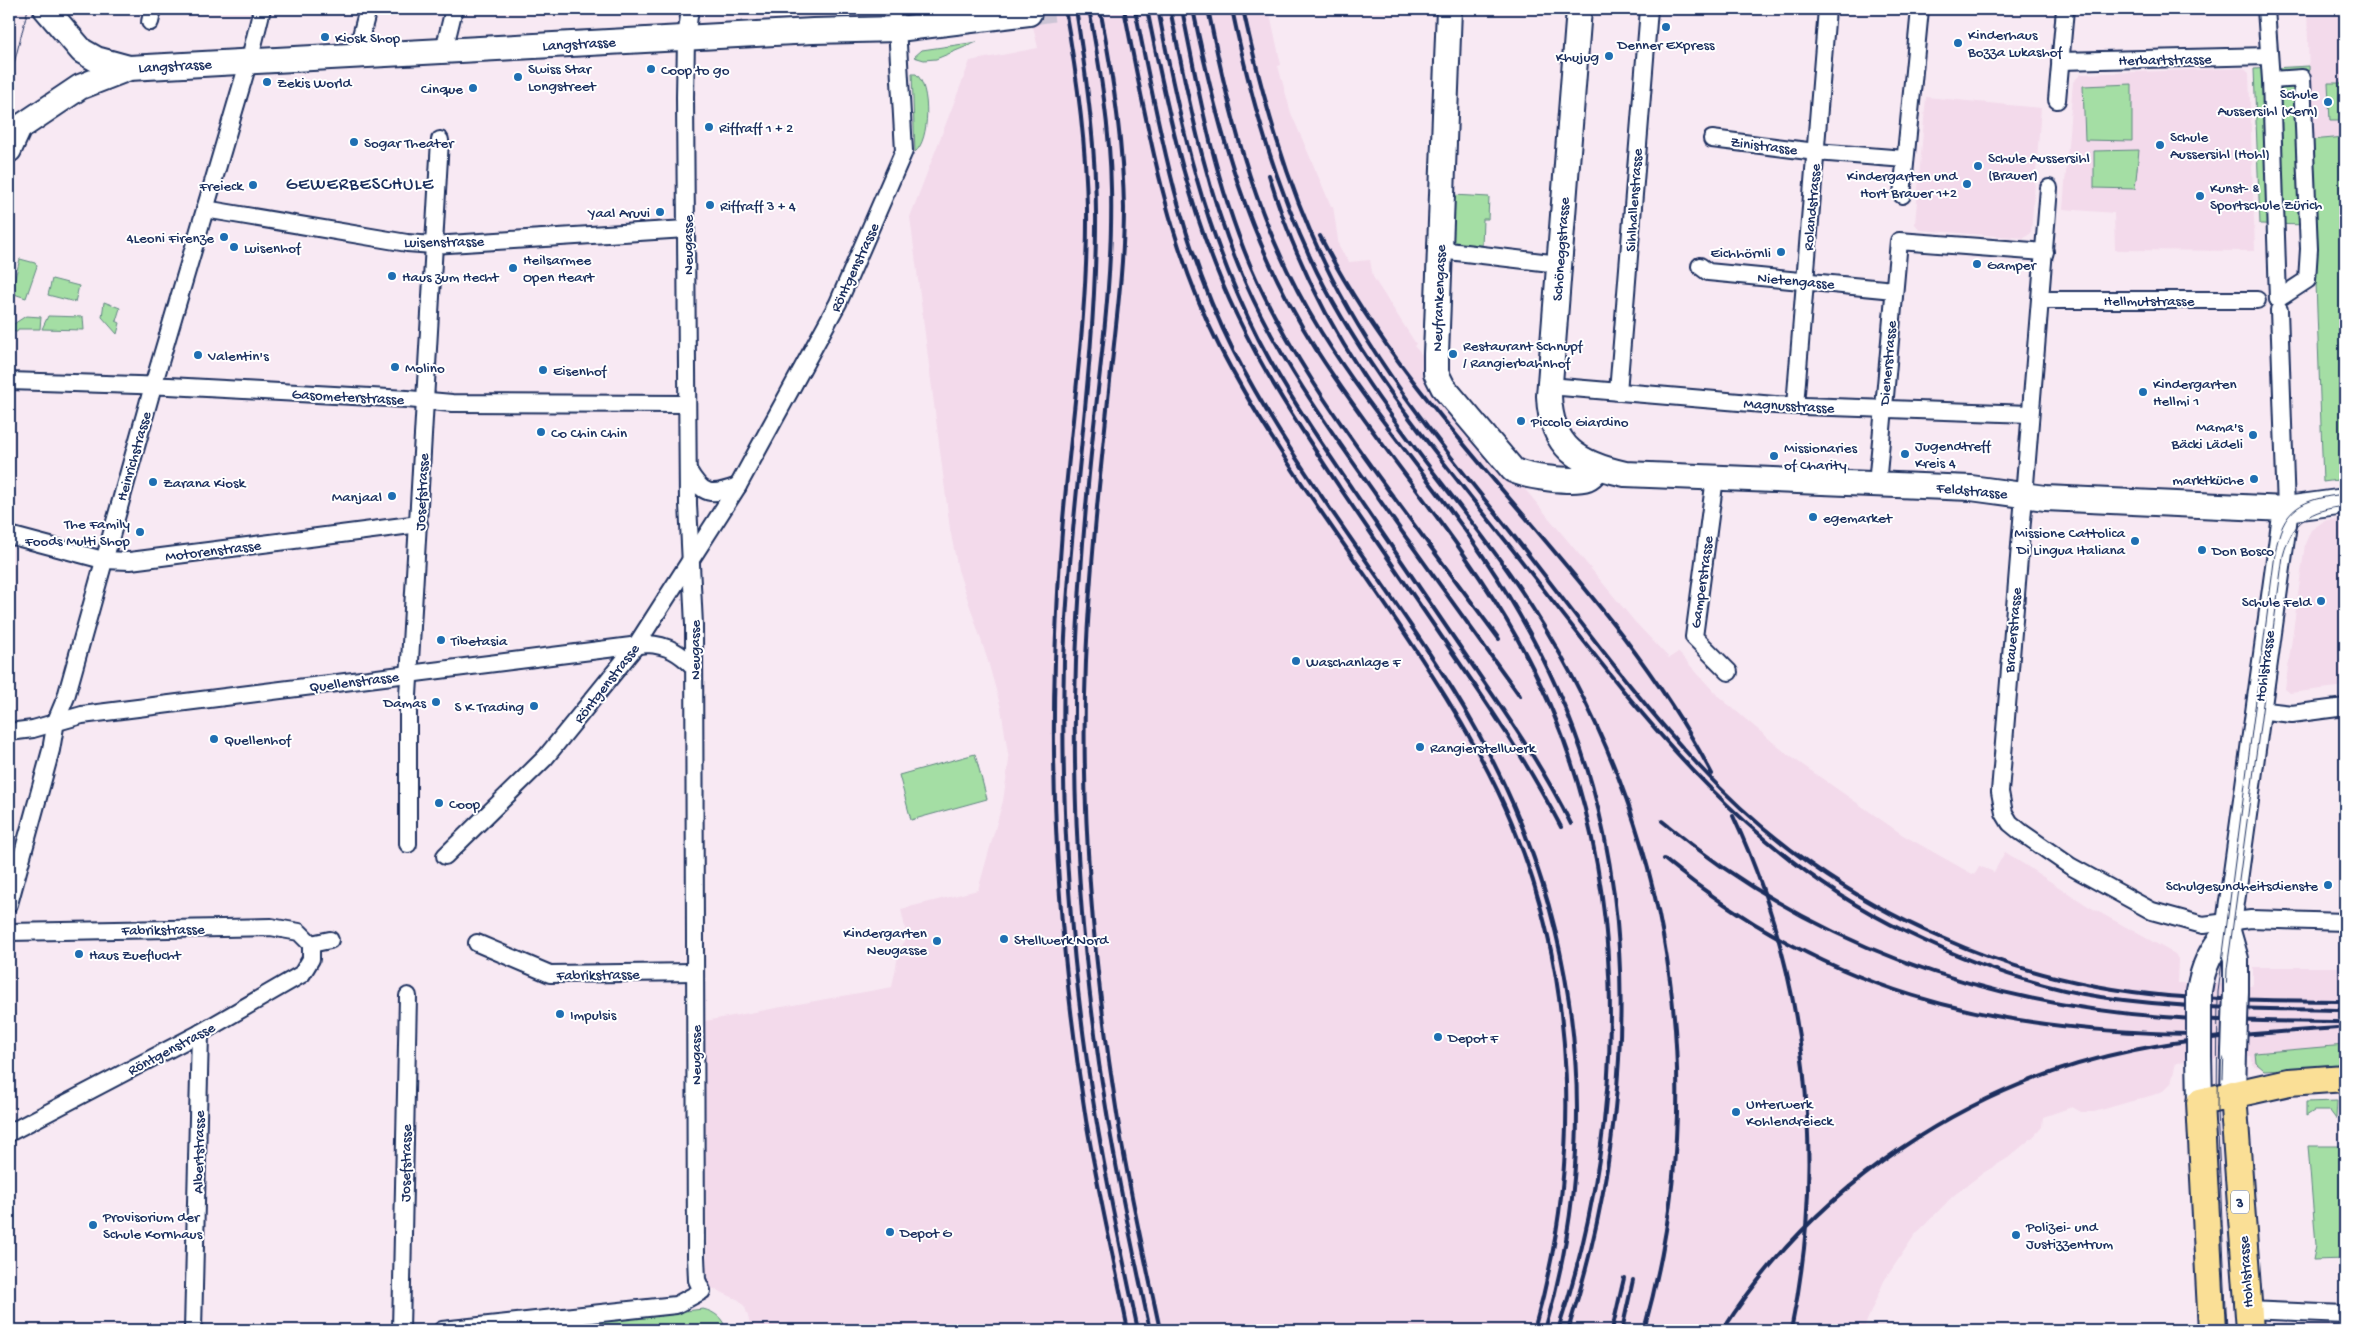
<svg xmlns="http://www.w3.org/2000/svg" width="2354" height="1339" font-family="'Gochi Hand',sans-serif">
  <rect width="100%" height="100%" fill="#f8e9f3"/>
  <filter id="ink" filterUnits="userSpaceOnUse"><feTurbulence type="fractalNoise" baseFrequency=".02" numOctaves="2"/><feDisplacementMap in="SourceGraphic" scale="10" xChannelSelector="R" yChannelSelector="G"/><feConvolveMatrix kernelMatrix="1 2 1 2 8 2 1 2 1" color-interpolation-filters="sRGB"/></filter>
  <g filter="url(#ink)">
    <!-- built -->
    <g fill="#f3daeb">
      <polygon points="1029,9 1269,9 1281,65 1278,66 1291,113 1331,206 1333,206 1339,247 1349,262 1370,260 1373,277 1416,344 1414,346 1424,357 1424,361 1515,477 1635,622 1669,658 1678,652 1717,695 1787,754 1903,835 1974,875 1979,866 1994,872 2005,852 2088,906 2175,954 2178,959 2177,983 2251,985 2253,984 2253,967 2345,967 2345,1061 2254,1067 2251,1056 2176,1063 2171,1083 2163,1091 2153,1095 2094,1112 2081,1112 2072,1107 2043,1117 2042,1127 2034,1136 2008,1158 1983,1173 1953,1196 1914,1236 1884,1281 1863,1330 752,1330 745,1307 739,1300 707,1286 705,1021 892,987 899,951 907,937 901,909 978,890 1003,801 1009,760 1001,708 987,658 958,570 950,529 910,217 970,61 1038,48"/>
      <polygon points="2307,9 2345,9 2345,137 2311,140"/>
      <polygon points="2243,68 2249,73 2255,251 2115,250 2114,213 2063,209 2073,82 2081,74"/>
      <polygon points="1926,97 2041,108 2031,233 2024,238 1920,230 1915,224"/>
      <polygon points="2345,519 2345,686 2290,693 2285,689 2305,544 2311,530 2321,523 2327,520"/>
    </g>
    <!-- green -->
    <g fill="#a4dea4" stroke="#608681">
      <polygon points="977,42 936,59 924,60 914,57 922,50"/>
      <polygon points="2309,66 2312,225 2260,224 2254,69"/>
      <path d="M912 74H916C931 86 930 141 915 152Z"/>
      <polygon points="2328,83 2345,83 2345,121 2330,121"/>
      <polygon points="2132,84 2132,141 2085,140 2083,86"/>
      <polygon points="2345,137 2345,479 2323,482 2311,140"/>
      <polygon points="2139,150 2135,189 2094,188 2094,151"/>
      <polygon points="1453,195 1489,197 1488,219 1483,219 1482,247 1451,244"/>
      <polygon points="20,259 35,263 37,266 26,298 11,293"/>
      <polygon points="52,279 79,286 75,302 48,295"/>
      <polygon points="104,302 120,308 116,321 120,323 117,334 102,317"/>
      <polygon points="26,316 41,317 40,329 18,329 17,332 9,331 9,327"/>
      <polygon points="48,316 83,317 84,330 42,329"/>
      <polygon points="975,754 987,799 911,820 899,775"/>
      <polygon points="2345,1045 2345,1066 2264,1070 2256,1063 2255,1053"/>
      <polygon points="2337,1101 2336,1119 2330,1111 2314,1111 2306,1116 2306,1102"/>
      <polygon points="2308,1146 2345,1146 2345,1259 2313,1260 2316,1245"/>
      <path d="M703 1309C715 1312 723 1318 726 1330H519Z"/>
    </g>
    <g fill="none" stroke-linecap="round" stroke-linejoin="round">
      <!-- secondary-tunnel -->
      <polyline stroke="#ccc4d5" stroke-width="24" stroke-dasharray="24 12" stroke-linecap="butt" points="1029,13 1058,9"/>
      <defs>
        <g id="street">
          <polyline points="2266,9 2271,80 2278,299"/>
          <polyline points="150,22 153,9"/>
          <polyline points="444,50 454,9"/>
          <polyline points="356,55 368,9"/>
          <polyline points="2060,61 2269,56"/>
          <polyline points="2271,80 2302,78 2309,249 2307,280 2278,299"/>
          <polyline points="2057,100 2065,9"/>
          <polyline points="1712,139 1816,152 1905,159"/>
          <polyline points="2049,188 2000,792 2004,813 2010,823 2021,832 2070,866 2152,911 2203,925 2251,919 2345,922"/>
          <polyline points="1902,195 1920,9"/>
          <polyline points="205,209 407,243 433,245 686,229"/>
          <polyline points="1440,250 1559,264"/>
          <polyline points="1700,266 1708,272 1894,290"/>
          <polyline points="2040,300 2257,300"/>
          <polyline points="2279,310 2286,509"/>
          <polyline points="9,381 169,386 407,399 452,403 687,404"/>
          <polyline points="1549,386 1775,405 2030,414"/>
          <polyline points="1618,392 1649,9"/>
          <polyline points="1795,406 1827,9"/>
          <path d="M688 470C703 496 711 496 738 486"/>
          <polyline points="1715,478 1694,637 1729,672"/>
          <polyline points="1877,485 1899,241 2045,252"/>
          <polyline points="9,535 103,560 130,561 419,524"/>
          <polyline points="2257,710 2292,714 2345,707"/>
          <path d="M9 732 33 729 82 715 647 644C668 645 680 653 694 667"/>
          <polyline points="408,844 408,696 440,140"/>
          <polyline points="445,856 545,758 635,647 738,486 838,303 904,151 896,9"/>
          <polyline points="9,904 51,750 56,721 66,697 153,386 252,50 262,9"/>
          <polyline points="9,932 271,927 299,932 311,944"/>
          <polyline points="477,943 550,974 695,972"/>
          <polyline points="311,944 330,940"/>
          <polyline points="9,1133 200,1033 302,974 311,959 311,944"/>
          <polyline points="2248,1310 2345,1314"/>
          <polyline points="193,1330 200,1033"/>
          <polyline points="401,1330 408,996"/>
          <polyline points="442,1330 676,1305 702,1291 697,1280 696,1256 694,625 688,504 685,97 686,38 690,9"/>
        </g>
        <g id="secondary">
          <polyline points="46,9 82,51 96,59 129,68"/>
          <path d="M1449 9 1436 354V373L1443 387 1513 470C1526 477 1573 483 1587 478 1592 476 1595 472 1598 468"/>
          <path d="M1579 9 1549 396C1551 448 1579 464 1625 474L1971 488 2045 498 2286 509 2345 501"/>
          <polyline points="9,150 19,128 80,87 129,68 813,31 898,29 1029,13"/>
          <path d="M2199 991C2203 966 2211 949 2228 931"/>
          <polyline points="2236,991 2236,959 2228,931 2286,509"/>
          <polyline points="2199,1056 2200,1102"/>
          <polyline points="2233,1094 2234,1052"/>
        </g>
        <g id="primary">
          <polyline points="2233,1094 2250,1330"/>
          <polyline points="2212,1330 2200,1102 2289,1082 2345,1078"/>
        </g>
      </defs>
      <!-- street casing -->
      <use href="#street" stroke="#1b2f5e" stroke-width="20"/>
      <!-- secondary casing -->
      <use href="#secondary" stroke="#1b2f5e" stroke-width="28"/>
      <!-- primary casing -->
      <use href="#primary" stroke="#1b2f5e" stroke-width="30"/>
      <!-- street -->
      <use href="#street" stroke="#fff" stroke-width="16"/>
      <!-- secondary -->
      <use href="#secondary" stroke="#fff" stroke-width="24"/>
      <!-- primary -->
      <use href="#primary" stroke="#fadf96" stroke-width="26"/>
      <!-- tram -->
      <g stroke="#1b2f5e" stroke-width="1">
        <polyline points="9,83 28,9"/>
        <path d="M2223 1078 2227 969 2283 556C2292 521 2310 510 2345 506"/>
        <path d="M2227 1330 2217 1110 2218 992 2275 554C2282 508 2301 499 2345 494"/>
      </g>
      <!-- rail -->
      <g stroke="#1b2f5e" stroke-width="4">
        <path d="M1065 9C1077 75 1086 141 1087 208 1088 301 1075 395 1066 488 1060 545 1057 603 1055 661 1050 815 1062 969 1086 1120 1098 1191 1114 1260 1128 1330"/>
        <path d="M1076 9C1087 81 1097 154 1096 228 1095 373 1069 516 1064 661 1061 794 1068 929 1087 1061 1100 1151 1119 1241 1138 1330"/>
        <path d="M1089 9C1100 68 1110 127 1111 188 1113 270 1102 352 1093 434 1085 510 1079 585 1076 661 1071 814 1082 969 1108 1120 1120 1191 1135 1260 1150 1330"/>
        <path d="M1100 9C1113 75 1123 140 1124 208 1124 266 1116 323 1110 381 1100 474 1090 567 1086 661 1080 812 1093 964 1117 1114 1128 1186 1145 1258 1160 1330"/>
        <path d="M1124 9C1147 124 1166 241 1219 346 1278 461 1361 563 1430 672 1461 720 1490 770 1512 823 1578 983 1582 1165 1534 1330"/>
        <path d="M1135 9C1159 126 1179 244 1234 352 1295 471 1382 576 1453 690 1574 884 1610 1109 1545 1330"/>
        <path d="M1147 9C1168 114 1190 219 1237 316 1266 377 1303 432 1340 488 1377 542 1414 596 1450 649 1490 707 1529 765 1561 827"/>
        <path d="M1158 9C1180 125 1205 234 1259 340 1286 392 1320 441 1353 490 1393 549 1433 607 1473 666 1508 717 1544 769 1571 824"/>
        <path d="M1170 9C1189 102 1207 197 1246 284 1280 360 1328 427 1376 495 1423 562 1472 629 1520 696"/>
        <path d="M1182 9C1199 96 1216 185 1251 267 1286 348 1337 420 1389 491 1426 541 1463 590 1499 639"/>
        <path d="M1193 9C1218 132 1249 244 1317 351 1380 450 1461 537 1518 640 1634 848 1632 1108 1558 1330"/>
        <path d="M1208 9C1231 124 1259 232 1321 332 1382 430 1463 514 1519 614 1550 668 1575 725 1592 785 1641 959 1623 1160 1568 1330"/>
        <path d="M1232 9C1251 100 1276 188 1317 272 1367 372 1440 458 1509 545 1626 694 1732 849 1908 933 1968 962 2035 987 2101 997 2182 1009 2264 1009 2345 1010"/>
        <path d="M1243 9C1262 96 1286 182 1324 262 1373 365 1447 452 1517 540 1577 616 1634 696 1700 767 1767 840 1851 899 1942 938 2013 970 2090 989 2168 996 2227 1001 2286 1000 2345 1001"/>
        <path d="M1269 175C1290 246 1322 313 1363 375 1408 444 1463 507 1510 574 1666 800 1718 1064 1644 1330"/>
        <path d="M1320 236C1421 435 1609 576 1712 774"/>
        <path d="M1733 816C1807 974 1827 1161 1791 1330"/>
        <path d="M1662 821C1807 942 1977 1003 2164 1017 2224 1022 2285 1021 2345 1022"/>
        <path d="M1664 859C1826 992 1988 1032 2195 1034"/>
        <polyline points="1612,1330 1624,1278"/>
        <polyline points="1622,1330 1633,1280"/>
        <path d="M1723 1330C1815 1186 1967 1084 2134 1050 2200 1036 2269 1033 2337 1028"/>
      </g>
      <defs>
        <g id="secondary-bridge">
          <polyline points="2234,1052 2236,991"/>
          <polyline points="2199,1056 2199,991"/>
        </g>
      </defs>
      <!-- secondary-bridge casing -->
      <use href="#secondary-bridge" stroke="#1b2f5e" stroke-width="28" stroke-linecap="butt"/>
      <!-- secondary-bridge -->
      <use href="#secondary-bridge" stroke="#fff" stroke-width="24"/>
    </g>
  </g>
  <!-- markers -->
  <g fill="#1f6fb2" stroke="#fff" stroke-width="2">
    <circle cx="1666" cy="27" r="5"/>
    <circle cx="325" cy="37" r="5"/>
    <circle cx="1958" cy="43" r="5"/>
    <circle cx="1609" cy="56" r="5"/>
    <circle cx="651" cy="69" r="5"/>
    <circle cx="518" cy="77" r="5"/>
    <circle cx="267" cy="82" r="5"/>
    <circle cx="473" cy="88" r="5"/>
    <circle cx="2328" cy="102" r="5"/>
    <circle cx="709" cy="127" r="5"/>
    <circle cx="354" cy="142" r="5"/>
    <circle cx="2160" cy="145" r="5"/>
    <circle cx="1978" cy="166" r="5"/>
    <circle cx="1967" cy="184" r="5"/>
    <circle cx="253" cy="185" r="5"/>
    <circle cx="2200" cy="196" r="5"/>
    <circle cx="710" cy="205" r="5"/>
    <circle cx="660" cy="212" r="5"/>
    <circle cx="224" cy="237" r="5"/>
    <circle cx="234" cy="247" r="5"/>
    <circle cx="1781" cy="252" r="5"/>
    <circle cx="1977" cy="264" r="5"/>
    <circle cx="513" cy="268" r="5"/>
    <circle cx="392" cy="276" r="5"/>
    <circle cx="1453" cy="354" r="5"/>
    <circle cx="198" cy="355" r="5"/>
    <circle cx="395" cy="367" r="5"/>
    <circle cx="543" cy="370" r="5"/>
    <circle cx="2143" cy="392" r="5"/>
    <circle cx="1521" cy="421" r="5"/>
    <circle cx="541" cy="432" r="5"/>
    <circle cx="2253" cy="435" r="5"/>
    <circle cx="1905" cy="454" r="5"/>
    <circle cx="1774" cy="456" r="5"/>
    <circle cx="2254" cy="479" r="5"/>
    <circle cx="153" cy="482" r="5"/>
    <circle cx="392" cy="496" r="5"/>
    <circle cx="1813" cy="517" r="5"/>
    <circle cx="140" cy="532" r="5"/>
    <circle cx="2135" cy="541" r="5"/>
    <circle cx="2202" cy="550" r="5"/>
    <circle cx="2321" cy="601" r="5"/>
    <circle cx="441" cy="640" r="5"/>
    <circle cx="1296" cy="661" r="5"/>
    <circle cx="436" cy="702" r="5"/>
    <circle cx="534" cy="706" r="5"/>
    <circle cx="214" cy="739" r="5"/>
    <circle cx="1420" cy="747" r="5"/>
    <circle cx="439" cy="803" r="5"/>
    <circle cx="2328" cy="885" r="5"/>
    <circle cx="1004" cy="939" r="5"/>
    <circle cx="937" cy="941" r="5"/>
    <circle cx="79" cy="954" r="5"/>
    <circle cx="560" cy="1014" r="5"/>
    <circle cx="1438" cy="1037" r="5"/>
    <circle cx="1736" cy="1112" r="5"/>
    <circle cx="93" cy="1225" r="5"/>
    <circle cx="890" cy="1232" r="5"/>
    <circle cx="2016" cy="1235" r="5"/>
  </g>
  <g text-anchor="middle" stroke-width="4" stroke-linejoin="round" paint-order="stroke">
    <!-- shield labels -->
    <rect fill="#fff" stroke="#5f6d8e" stroke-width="1" x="2231" y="1190.5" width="18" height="23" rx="4"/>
    <g font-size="14" font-weight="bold" fill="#1b2f5e">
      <text x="2240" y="1207">3</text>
    </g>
    <!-- poi labels -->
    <g font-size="15" fill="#1b2f5e" stroke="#fff" text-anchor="start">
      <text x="1968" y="39">Kinderhaus<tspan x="1968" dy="17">Bozza Lukashof</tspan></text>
      <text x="335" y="42">Kiosk Shop</text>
      <text x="1666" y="49" text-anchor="middle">Denner Express</text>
      <text x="1599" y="61" text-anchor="end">Khujug</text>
      <text x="528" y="73">Swiss Star<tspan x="528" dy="17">Longstreet</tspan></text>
      <text x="661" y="74">Coop to go</text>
      <text x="277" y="87">Zekis World</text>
      <text x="463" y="93" text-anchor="end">Cinque</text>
      <text x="2318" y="98" text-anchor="end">Schule<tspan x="2318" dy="17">Aussersihl (Kern)</tspan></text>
      <text x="719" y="132">Riffraff 1 + 2</text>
      <text x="2170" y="141">Schule<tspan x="2170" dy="17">Aussersihl (Hohl)</tspan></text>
      <text x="364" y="147">Sogar Theater</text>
      <text x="1988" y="162">Schule Aussersihl<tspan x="1988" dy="17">(Brauer)</tspan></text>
      <text x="1957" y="180" text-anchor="end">Kindergarten und<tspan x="1957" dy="17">Hort Brauer 1+2</tspan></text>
      <text x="243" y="190" text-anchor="end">Freieck</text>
      <text x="2210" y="192">Kunst- &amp;<tspan x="2210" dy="17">Sportschule Zürich</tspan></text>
      <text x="720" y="210">Riffraff 3 + 4</text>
      <text x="650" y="217" text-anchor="end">Yaal Aruvi</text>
      <text x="214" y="242" text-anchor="end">4Leoni Firenze</text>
      <text x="244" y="252">Luisenhof</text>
      <text x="1771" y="257" text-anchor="end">Eichhörnli</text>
      <text x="523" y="264">Heilsarmee<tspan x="523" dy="17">Open Heart</tspan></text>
      <text x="1987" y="269">Gamper</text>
      <text x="402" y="281">Haus zum Hecht</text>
      <text x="1463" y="350">Restaurant Schnupf<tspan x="1463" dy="17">/ Rangierbahnhof</tspan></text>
      <text x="208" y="360">Valentin's</text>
      <text x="405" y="372">Molino</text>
      <text x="553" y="375">Eisenhof</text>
      <text x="2153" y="388">Kindergarten<tspan x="2153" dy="17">Hellmi 1</tspan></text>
      <text x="1531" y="426">Piccolo Giardino</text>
      <text x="2243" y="431" text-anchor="end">Mama's<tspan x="2243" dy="17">Bäcki Lädeli</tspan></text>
      <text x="551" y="437">Co Chin Chin</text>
      <text x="1915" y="450">Jugendtreff<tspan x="1915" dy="17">Kreis 4</tspan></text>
      <text x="1784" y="452">Missionaries<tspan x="1784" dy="17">of Charity</tspan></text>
      <text x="2244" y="484" text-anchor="end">marktküche</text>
      <text x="163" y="487">Zarana Kiosk</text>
      <text x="382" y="501" text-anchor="end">Manjaal</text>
      <text x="1823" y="522">egemarket</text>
      <text x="130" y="528" text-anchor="end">The Family<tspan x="130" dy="17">Foods Multi Shop</tspan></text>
      <text x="2125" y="537" text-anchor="end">Missione Cattolica<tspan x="2125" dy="17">Di Lingua Italiana</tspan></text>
      <text x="2212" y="555">Don Bosco</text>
      <text x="2311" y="606" text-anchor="end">Schule Feld</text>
      <text x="451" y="645">Tibetasia</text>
      <text x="1306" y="666">Waschanlage F</text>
      <text x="426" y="707" text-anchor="end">Damas</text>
      <text x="524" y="711" text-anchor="end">S K Trading</text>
      <text x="224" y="744">Quellenhof</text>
      <text x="1430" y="752">Rangierstellwerk</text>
      <text x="449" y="808">Coop</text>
      <text x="2318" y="890" text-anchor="end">Schulgesundheitsdienste</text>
      <text x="927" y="937" text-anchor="end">Kindergarten<tspan x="927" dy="17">Neugasse</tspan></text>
      <text x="1014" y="944">Stellwerk Nord</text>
      <text x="89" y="959">Haus Zueflucht</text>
      <text x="570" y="1019">Impulsis</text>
      <text x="1448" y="1042">Depot F</text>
      <text x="1746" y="1108">Unterwerk<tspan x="1746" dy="17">Kohlendreieck</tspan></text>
      <text x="103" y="1221">Provisorium der<tspan x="103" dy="17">Schule Kornhaus</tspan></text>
      <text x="2026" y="1231">Polizei- und<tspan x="2026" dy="17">Justizzentrum</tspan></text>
      <text x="900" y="1237">Depot G</text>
    </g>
    <!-- street labels -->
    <g font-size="15" fill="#1b2f5e" stroke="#fff">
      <text transform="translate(579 43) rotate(-3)" y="5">Langstrasse</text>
      <text transform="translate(2165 59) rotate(-1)" y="5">Herbartstrasse</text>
      <text transform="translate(175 65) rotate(-3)" y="5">Langstrasse</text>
      <text transform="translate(1764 145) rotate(7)" y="5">Zinistrasse</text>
      <text transform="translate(1633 200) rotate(-86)" y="5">Sihlhallenstrasse</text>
      <text transform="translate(1811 207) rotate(-85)" y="5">Rolandstrasse</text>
      <text transform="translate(444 241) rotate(-1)" y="5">Luisenstrasse</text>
      <text transform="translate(687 245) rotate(-90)" y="5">Neugasse</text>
      <text transform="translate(1560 249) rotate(-86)" y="5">Schöneggstrasse</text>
      <text transform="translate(854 267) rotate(-65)" y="5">Röntgenstrasse</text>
      <text transform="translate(1796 280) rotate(5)" y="5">Nietengasse</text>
      <text transform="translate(1438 298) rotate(-88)" y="5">Neufrankengasse</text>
      <text x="2149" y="305">Hellmutstrasse</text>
      <text transform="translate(1887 363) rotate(-85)" y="5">Dienerstrasse</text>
      <text transform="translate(348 396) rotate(3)" y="5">Gasometerstrasse</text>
      <text transform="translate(1789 405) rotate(3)" y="5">Magnusstrasse</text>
      <text transform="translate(133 456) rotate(-74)" y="5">Heinrichstrasse</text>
      <text transform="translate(1972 490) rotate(5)" y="5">Feldstrasse</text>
      <text transform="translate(421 492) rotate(-87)" y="5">Josefstrasse</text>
      <text transform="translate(213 550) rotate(-7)" y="5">Motorenstrasse</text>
      <text transform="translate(1701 582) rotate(-82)" y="5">Gamperstrasse</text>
      <text transform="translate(2012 630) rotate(-85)" y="5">Brauerstrasse</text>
      <text transform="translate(694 650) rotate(-90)" y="5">Neugasse</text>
      <text transform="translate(2264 666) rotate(-82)" y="5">Hohlstrasse</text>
      <text transform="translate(354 681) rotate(-7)" y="5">Quellenstrasse</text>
      <text transform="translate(606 683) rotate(-52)" y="5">Röntgenstrasse</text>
      <text transform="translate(163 929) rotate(-1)" y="5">Fabrikstrasse</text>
      <text transform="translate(598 974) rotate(-1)" y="5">Fabrikstrasse</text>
      <text transform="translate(171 1048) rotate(-28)" y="5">Röntgenstrasse</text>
      <text transform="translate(695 1055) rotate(-90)" y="5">Neugasse</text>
      <text transform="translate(198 1152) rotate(-89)" y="5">Albertstrasse</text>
      <text transform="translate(405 1163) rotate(-89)" y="5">Josefstrasse</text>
      <text transform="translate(2245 1272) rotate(-94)" y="5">Hohlstrasse</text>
    </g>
    <!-- quarter labels -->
    <g font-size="18" letter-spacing="1" fill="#1b2f5e" stroke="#fff">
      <text x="360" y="189">GEWERBESCHULE</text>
    </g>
  </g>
  <!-- margin -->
  <rect width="2354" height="1339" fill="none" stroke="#fff" stroke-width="30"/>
  <rect x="15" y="15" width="2324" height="1309" fill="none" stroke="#1b2f5e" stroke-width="2" filter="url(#ink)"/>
</svg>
